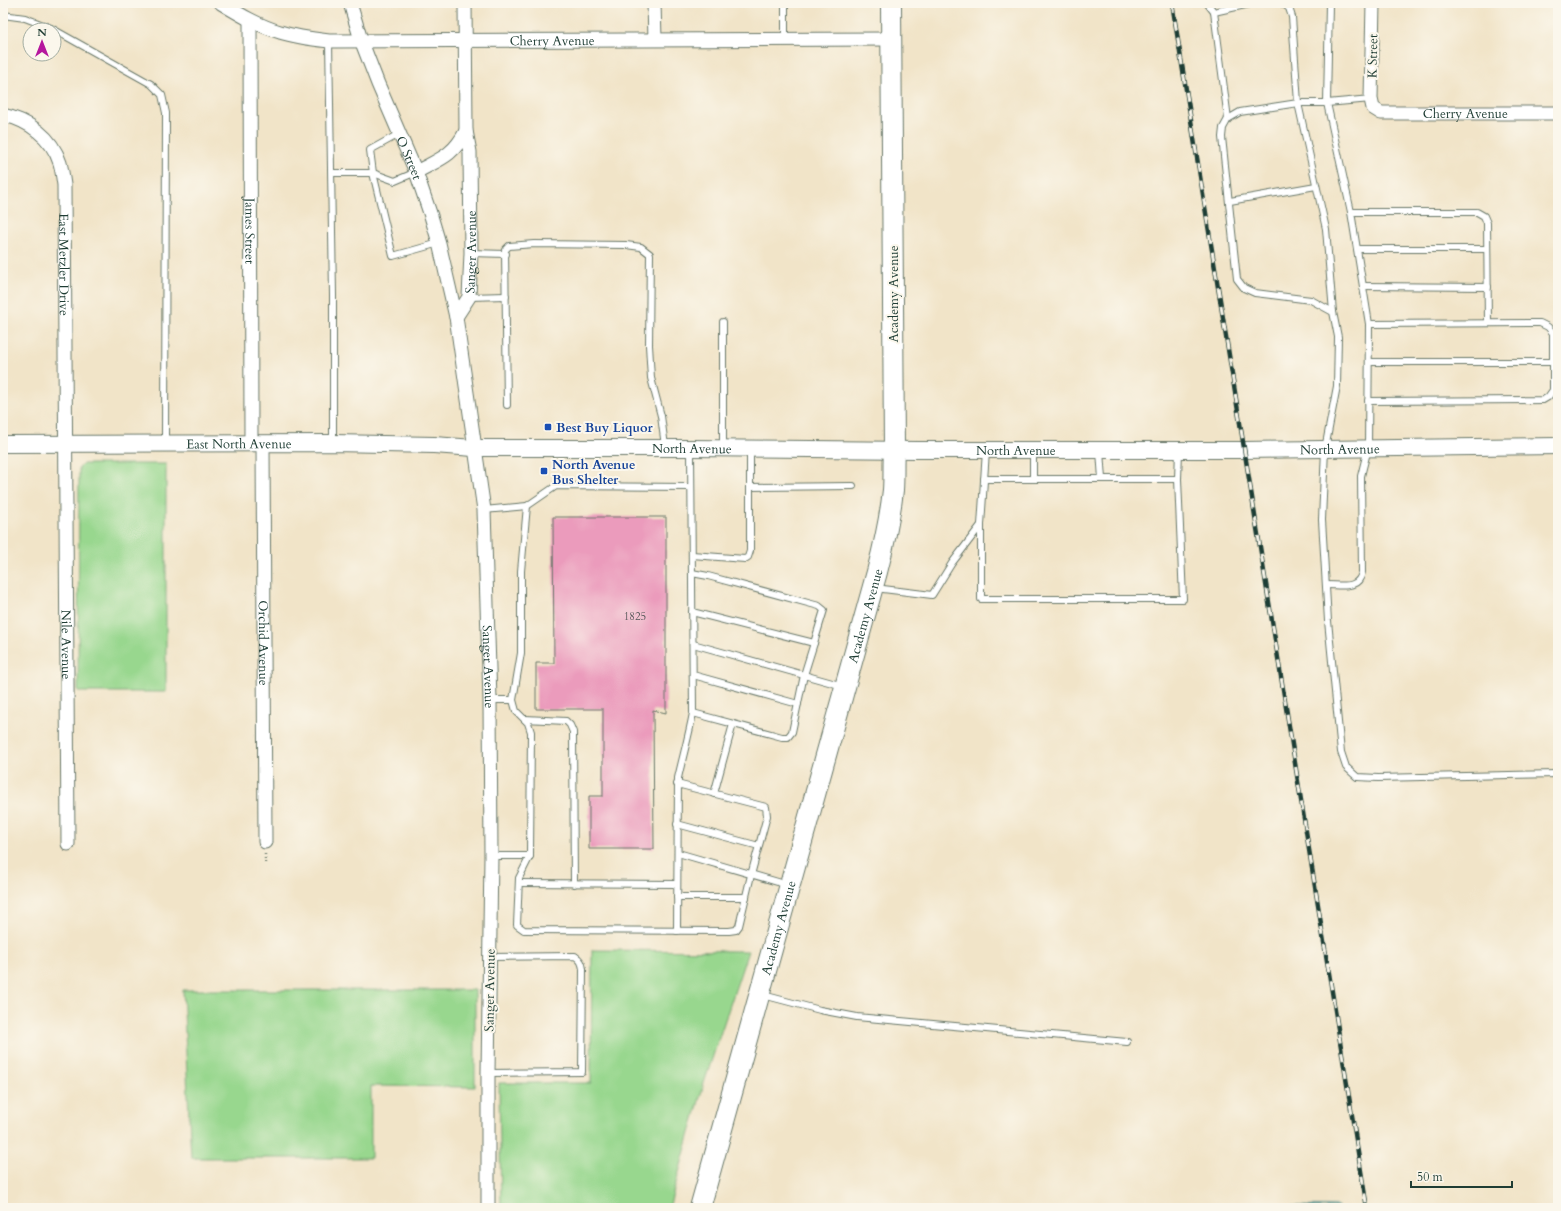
<svg xmlns="http://www.w3.org/2000/svg" width="1561" height="1211" font-family="Cardo,serif">
  <rect width="100%" height="100%" fill="#fbf7ec"/>
  <filter id="ink" filterUnits="userSpaceOnUse"><feTurbulence type="fractalNoise" baseFrequency=".025" numOctaves="2"/><feDisplacementMap in="SourceGraphic" scale="8" xChannelSelector="R" yChannelSelector="G"/><feConvolveMatrix kernelMatrix="1 2 1 2 8 2 1 2 1" color-interpolation-filters="sRGB"/></filter>
  <filter id="wash" filterUnits="userSpaceOnUse"><feTurbulence type="fractalNoise" baseFrequency=".012" numOctaves="4" result="noise"/><feDisplacementMap in="SourceGraphic" scale="16" xChannelSelector="R" yChannelSelector="G"/><feGaussianBlur stdDeviation="0.9" result="paint"/><feColorMatrix in="noise" values="0 0 0 0 0 0 0 0 0 0 0 0 0 0 0 0 0 1.4 0 .05"/><feComposite in="paint" operator="in"/></filter>
  <g filter="url(#wash)">
    <rect width="100%" height="100%" fill="#f1e4c8"/>
    <!-- green -->
    <g fill="#98d78e" stroke="#5c8a61">
      <polygon points="83,464 166,464 166,692 78,692 79,468"/>
      <polygon points="592,950 748,951 704,1083 669,1208 501,1208 499,1083 591,1083"/>
      <polygon points="183,990 475,990 475,1087 371,1086 371,1158 191,1158"/>
    </g>
    <!-- water -->
    <polygon fill="#55c3c9" stroke="#3a807e" points="1244,1205 1338,1207 1338,1208 1244,1208"/>
    <g id="blocks">
      <!-- building -->
      <polygon fill="#eb9bbc" points="553,517 666,517 666,713 653,710 654,849 589,849 589,796 603,796 603,709 536,709 536,663 554,663"/>
    </g>
  </g>
  <g filter="url(#ink)">
    <use href="#blocks" fill-opacity="0" stroke="#687768" stroke-width="1"/>
    <g fill="none" stroke-linecap="round" stroke-linejoin="round">
      <defs>
        <g id="service">
          <polyline points="785,3 785,39"/>
          <polyline points="1207,3 1214,12 1228,119"/>
          <polyline points="1282,3 1289,8 1292,17 1298,103 1326,229 1333,312"/>
          <polyline points="1214,12 1254,3"/>
          <polyline points="3,15 25,18 51,28 151,84 162,95 166,113 165,443"/>
          <polyline points="329,41 333,295 333,443"/>
          <polyline points="1371,99 1327,103 1298,103 1240,112 1228,119 1223,128 1222,137 1237,279 1244,288 1255,293 1311,300 1333,312 1338,337 1337,386 1325,449 1322,520 1328,621 1341,752 1346,767 1357,777 1378,778 1558,774"/>
          <polyline points="399,134 370,150 373,173 393,256 439,243"/>
          <polyline points="332,173 373,173 395,181 416,172"/>
          <polyline points="1230,201 1316,186"/>
          <polyline points="1351,212 1477,212 1484,216 1487,223 1488,323"/>
          <polyline points="1358,249 1487,249"/>
          <polyline points="471,253 506,254"/>
          <polyline points="1363,286 1488,287"/>
          <polyline points="469,297 506,296"/>
          <polyline points="723,322 723,447"/>
          <polyline points="1369,362 1553,362"/>
          <polyline points="1368,401 1543,400 1548,397 1553,390 1553,333 1548,327 1540,323 1369,324"/>
          <polyline points="507,405 505,250 509,246 534,244 626,245 641,247 650,254 649,345 651,378 661,416 665,446"/>
          <polyline points="1100,451 1102,479"/>
          <polyline points="1033,479 1033,451"/>
          <polyline points="1178,479 1179,451"/>
          <polyline points="750,487 853,486"/>
          <polyline points="527,506 521,571 521,653 513,700 516,711 528,723 531,732 530,856 519,878 517,925 524,930 729,931 736,930 739,926 751,875 767,816 766,807 677,784"/>
          <polyline points="484,510 527,506 556,486 691,487"/>
          <polyline points="981,525 981,599 1183,599 1178,479 984,479"/>
          <polyline points="692,555 745,559 748,557 750,551 750,450"/>
          <polyline points="692,573 708,576 819,606 824,610 814,643 692,612"/>
          <path d="M1326 585C1341 585 1359 590 1362 572L1361 476 1368 448 1369 324 1351 212 1327 103 1329 3"/>
          <polyline points="875,588 932,595 952,563 981,525 986,451"/>
          <polyline points="693,644 843,686"/>
          <polyline points="693,675 798,704"/>
          <polyline points="490,700 513,700"/>
          <polyline points="693,713 782,737 788,737 792,732 804,675 814,643"/>
          <polyline points="525,719 566,721 570,725 573,732 574,884"/>
          <polyline points="714,794 733,724"/>
          <polyline points="677,824 759,846"/>
          <polyline points="678,853 788,885"/>
          <polyline points="491,856 530,856"/>
          <polyline points="519,883 677,884"/>
          <polyline points="677,897 746,897"/>
          <path d="M677 931 678 778C683 756 689 735 693 713L691 450"/>
          <polyline points="763,995 820,1010 857,1017 1127,1042"/>
          <path d="M488 1073 582 1072 583 969C582 963 581 960 575 956L490 957"/>
        </g>
        <g id="minor">
          <path id="s1" d="M221 3C239 14 259 26 280 32 296 37 312 39 329 41L891 39"/>
          <path id="s2" d="M350 3 361 40 378 84 416 172 431 216 439 243 456 317 484 510 490 700 491 856 488 1073V1208"/>
          <polyline points="654,3 655,39"/>
          <path id="s3" d="M1373 3 1371 99 1373 108 1381 113H1558"/>
          <path id="s4" d="M250 20 251 443"/>
          <path id="s5" d="M3 115C28 120 52 137 60 163 62 170 63 178 64 185L68 844"/>
          <path d="M416 172C440 159 453 156 466 131"/>
          <path id="s6" d="M456 317 469 297 471 253 470 152 466 131 465 3"/>
          <path id="s7" d="M263 443 265 842"/>
        </g>
        <g id="tertiary">
          <path id="s8" d="M3 444 333 443 434 445 474 448H691L918 450H1244L1558 446"/>
        </g>
        <g id="primary">
          <path id="s9" d="M700 1208 877 572C884 545 890 518 893 490 894 477 893 463 894 450L891 3"/>
        </g>
      </defs>
      <!-- service casing -->
      <use href="#service" stroke="#687768" stroke-width="8"/>
      <!-- minor casing -->
      <use href="#minor" stroke="#687768" stroke-width="15"/>
      <!-- tertiary casing -->
      <use href="#tertiary" stroke="#687768" stroke-width="18"/>
      <!-- primary casing -->
      <use href="#primary" stroke="#687768" stroke-width="22"/>
      <!-- path -->
      <polyline stroke="#687768" stroke-width="2.5" stroke-dasharray="1 3" stroke-linecap="butt" points="265,854 265,863"/>
      <!-- service -->
      <use href="#service" stroke="#fff" stroke-width="6"/>
      <!-- minor -->
      <use href="#minor" stroke="#fff" stroke-width="13"/>
      <!-- tertiary -->
      <use href="#tertiary" stroke="#fff" stroke-width="16"/>
      <!-- primary -->
      <use href="#primary" stroke="#fff" stroke-width="20"/>
      <defs>
        <polyline id="rail" points="1172,3 1367,1208"/>
      </defs>
      <!-- rail casing -->
      <use href="#rail" stroke="#1f3d34" stroke-width="4.5"/>
      <!-- rail -->
      <use href="#rail" stroke="#fbf7ec" stroke-width="3" stroke-dasharray="9" stroke-linecap="butt"/>
    </g>
  </g>
  <!-- markers -->
  <g fill="#1a4fb4" stroke="#fbf7ec" stroke-width="1.5">
    <rect x="544" y="423" width="8" height="8" rx="2"/>
    <rect x="540" y="467" width="8" height="8" rx="2"/>
  </g>
  <g text-anchor="middle" stroke-width="4" stroke-linejoin="round" paint-order="stroke">
    <!-- number labels -->
    <g font-size="11" fill="#525456">
      <text x="635" y="620">1825</text>
    </g>
    <!-- street labels -->
    <g font-size="13" fill="#1f3d34" stroke="#fbf7ec">
      <text dy="5" stroke="none"><textPath href="#s1" startOffset="339">Cherry Avenue</textPath></text>
      <text transform="translate(1372 56) rotate(-89)" y="5">K Street</text>
      <text dy="5" stroke="none"><textPath href="#s3" startOffset="199">Cherry Avenue</textPath></text>
      <text dy="5" stroke="none"><textPath href="#s2" startOffset="166">O Street</textPath></text>
      <text dy="5" stroke="none"><textPath href="#s4" startOffset="211">James Street</textPath></text>
      <text dy="5" stroke="none"><textPath href="#s6" startOffset="69">Sanger Avenue</textPath></text>
      <text dy="5" stroke="none"><textPath href="#s5" startOffset="180">East Metzler Drive</textPath></text>
      <text transform="translate(893 294) rotate(-90)" y="5">Academy Avenue</text>
      <text dy="5" stroke="none"><textPath href="#s8" startOffset="236">East North Avenue</textPath></text>
      <text dy="5" stroke="none"><textPath href="#s8" startOffset="689">North Avenue</textPath></text>
      <text dy="5" stroke="none"><textPath href="#s8" startOffset="1337">North Avenue</textPath></text>
      <text dy="5" stroke="none"><textPath href="#s8" startOffset="1013">North Avenue</textPath></text>
      <text dy="5" stroke="none"><textPath href="#s9" startOffset="615">Academy Avenue</textPath></text>
      <text dy="5" stroke="none"><textPath href="#s7" startOffset="200">Orchid Avenue</textPath></text>
      <text dy="5" stroke="none"><textPath href="#s5" startOffset="560">Nile Avenue</textPath></text>
      <text dy="5" stroke="none"><textPath href="#s2" startOffset="684">Sanger Avenue</textPath></text>
      <text dy="5" stroke="none"><textPath href="#s9" startOffset="291">Academy Avenue</textPath></text>
      <text transform="translate(489 990) rotate(-89)" y="5">Sanger Avenue</text>
    </g>
    <!-- transit labels -->
    <g font-size="13" font-weight="bold" fill="#164399" stroke="#fbf7ec" text-anchor="start">
      <text x="556" y="432">Best Buy Liquor</text>
      <text x="552" y="469">North Avenue<tspan x="552" dy="15">Bus Shelter</tspan></text>
    </g>
  </g>
  <!-- margin -->
  <rect width="1561" height="1211" fill="none" stroke="#fbf7ec" stroke-width="16"/>
  <!-- north arrow -->
  <g transform="translate(42 42)"><circle r="19" fill="#fbf7ec" stroke="#a3ada2"/>
  <path d="M0-3L7 15L0 10L-7 15Z" fill="#b5179e"/>
  <text y="-6" font-size="11" font-weight="bold" text-anchor="middle" fill="#1f3d34">N</text>
  </g>
  <!-- scale -->
  <path d="M1411 1181v6h101v-6" fill="none" stroke="#1f3d34" stroke-width="2"/>
  <text x="1417" y="1181" font-size="12" fill="#1f3d34" stroke="#fbf7ec" stroke-width="3" paint-order="stroke">50 m</text>
</svg>
